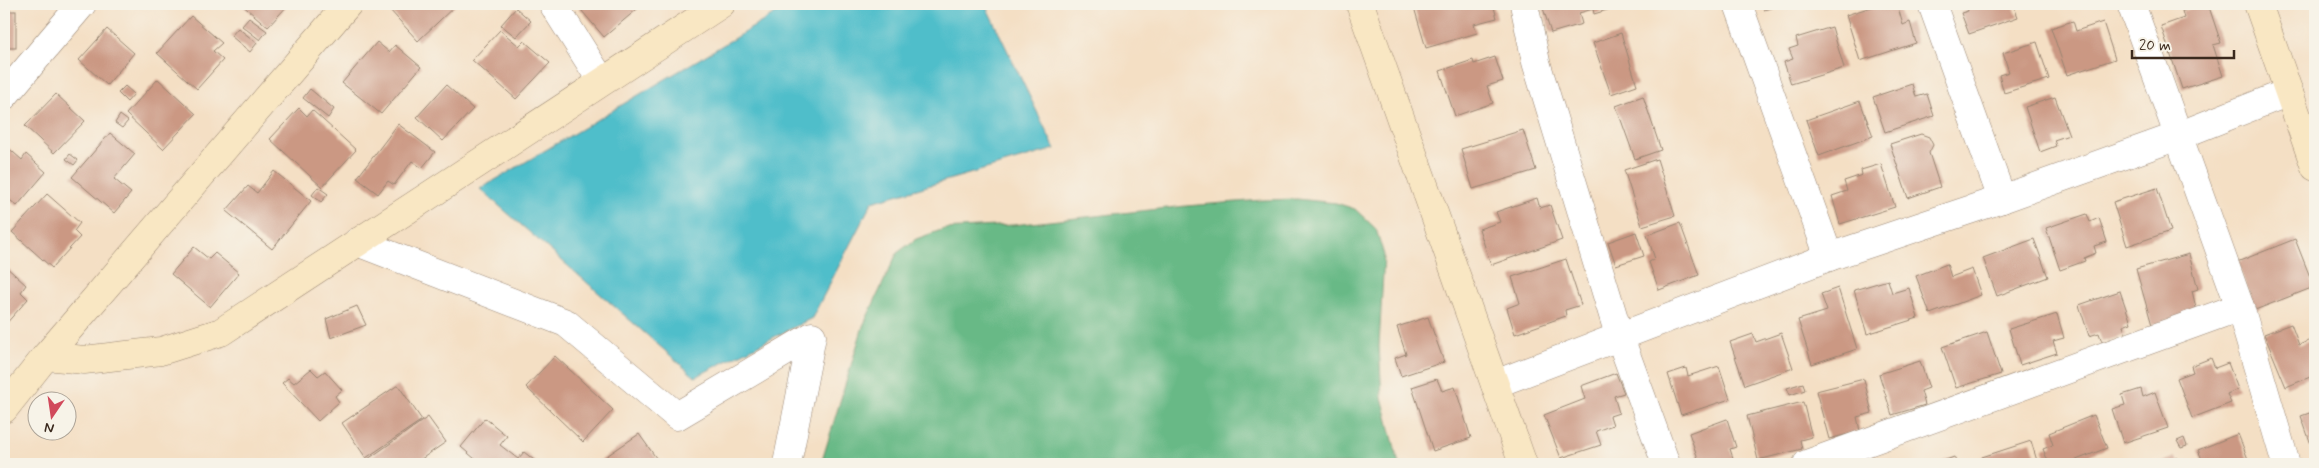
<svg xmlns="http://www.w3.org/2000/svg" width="2319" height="468" font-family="Mynerve,sans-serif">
  <rect width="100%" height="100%" fill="#f7f3e8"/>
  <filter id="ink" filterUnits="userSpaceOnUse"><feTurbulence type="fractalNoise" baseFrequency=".02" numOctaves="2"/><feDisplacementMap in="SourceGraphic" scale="10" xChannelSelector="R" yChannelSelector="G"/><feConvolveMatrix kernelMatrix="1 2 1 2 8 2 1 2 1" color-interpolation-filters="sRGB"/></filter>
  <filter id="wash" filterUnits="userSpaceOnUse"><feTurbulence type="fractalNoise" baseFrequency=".0096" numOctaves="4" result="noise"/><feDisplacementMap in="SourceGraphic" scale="20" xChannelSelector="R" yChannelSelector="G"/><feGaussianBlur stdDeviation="1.12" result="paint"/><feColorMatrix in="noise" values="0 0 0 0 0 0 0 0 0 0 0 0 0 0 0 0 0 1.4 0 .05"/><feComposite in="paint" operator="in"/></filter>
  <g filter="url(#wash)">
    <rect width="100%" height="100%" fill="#f4dfc4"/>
    <!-- forest -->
    <polygon fill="#68b986" stroke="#527252" points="1297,199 1336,203 1355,209 1376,229 1384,255 1379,346 1382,397 1399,464 821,464 863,326 897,253 916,239 944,229 1013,225 1186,206 1262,200"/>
    <!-- water -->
    <polygon fill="#50beca" stroke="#467474" points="792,4 985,4 1055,149 872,202 812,318 695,377 480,189"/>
    <g id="blocks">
      <!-- building -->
      <g fill="#cb9883">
        <polygon points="241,4 289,4 268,27"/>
        <polygon points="395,4 457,4 418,41 389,9"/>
        <polygon points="576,4 643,4 604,37"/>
        <polygon points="1413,4 1493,4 1497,18 1474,24 1477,33 1426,48"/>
        <polygon points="1546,4 1616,4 1617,7 1594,14 1593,9 1579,13 1582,24 1551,33 1542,5"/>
        <polygon points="1762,4 1784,4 1764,10"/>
        <polygon points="1881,4 1897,4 1903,25 1910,22 1916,43 1860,61 1846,15"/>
        <polygon points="2013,4 2018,17 1969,34 1961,13 1968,11 1966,5"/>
        <polygon points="2203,4 2208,4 2221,43 2213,45 2223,76 2182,89 2161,26 2184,18 2182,11"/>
        <polygon points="516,8 531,21 516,37 501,25"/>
        <rect x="4" y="11" width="12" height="37"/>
        <polygon points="191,16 222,43 213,51 223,60 197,89 157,53"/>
        <polygon points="249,18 267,31 260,40 242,26"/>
        <polygon points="2073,21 2076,31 2103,22 2115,59 2067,75 2051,28"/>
        <polygon points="1832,27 1844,68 1791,84 1784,62 1793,59 1789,49 1798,46 1796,38"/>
        <polygon points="238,28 257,43 250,52 231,36"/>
        <polygon points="107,29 134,53 107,85 79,60"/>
        <polygon points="500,30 519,46 524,41 550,63 516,99 472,60"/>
        <polygon points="1621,33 1637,85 1611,94 1593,43"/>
        <polygon points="377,42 389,52 395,45 421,67 381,114 342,83"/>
        <polygon points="2037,42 2049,79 2004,93 1999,75 2009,72 2003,53"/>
        <polygon points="1495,57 1503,81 1487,86 1493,103 1455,116 1440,71 1473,60 1474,64"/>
        <polygon points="158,79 196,114 163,149 126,114"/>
        <polygon points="1912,84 1916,97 1927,94 1934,116 1885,132 1873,97"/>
        <polygon points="446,85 473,109 443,141 417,117"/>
        <polygon points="125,86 134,94 127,102 118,93"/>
        <polygon points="310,89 334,109 328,118 303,98"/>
        <polygon points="56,94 85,121 54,153 25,126"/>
        <polygon points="1643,96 1661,150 1635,159 1616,106"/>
        <polygon points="2055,97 2069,135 2054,140 2056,146 2040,152 2025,107"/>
        <polygon points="1860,101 1873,136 1819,156 1806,120"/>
        <polygon points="299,108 307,116 312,110 356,150 322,187 270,139"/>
        <polygon points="120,115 128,121 122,128 115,123"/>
        <polygon points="398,124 435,152 422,168 412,161 394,185 388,181 378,194 357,178"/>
        <polygon points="1523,130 1536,170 1473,189 1461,149"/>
        <polygon points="110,133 135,154 114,179 131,193 114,213 72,177"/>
        <polygon points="1921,134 1929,137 1933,145 1929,153 1940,187 1908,198 1890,144"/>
        <polygon points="5,145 22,160 26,154 46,172 17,206 4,195"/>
        <polygon points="70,154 78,160 74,165 66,159"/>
        <polygon points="1657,159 1675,216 1642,226 1624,170"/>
        <polygon points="1881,164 1895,207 1840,224 1832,196 1847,191 1844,181 1862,175 1861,170"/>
        <polygon points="274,171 311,201 272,249 226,211 248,186 257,193"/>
        <polygon points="318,187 328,194 321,202 312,195"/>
        <polygon points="2157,188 2171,231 2127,246 2113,202"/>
        <polygon points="47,194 80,223 74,231 80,237 52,268 12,232"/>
        <polygon points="1537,198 1540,208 1550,205 1562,240 1491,265 1479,229 1500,222 1496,212"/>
        <polygon points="2087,214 2090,222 2099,218 2107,242 2094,246 2096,253 2084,258 2085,261 2060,270 2046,228"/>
        <polygon points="1680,223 1699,275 1659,290 1649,262 1655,259 1647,235"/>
        <polygon points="1636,232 1644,256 1616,265 1608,242"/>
        <polygon points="2034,239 2048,277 1997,296 1983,258"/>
        <polygon points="2295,239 2314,287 2255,310 2237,262"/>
        <polygon points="194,247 209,259 215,253 239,273 210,307 171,274"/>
        <polygon points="2189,254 2198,289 2192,291 2197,312 2152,325 2136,269"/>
        <polygon points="1566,259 1581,305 1565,310 1566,316 1515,334 1507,308 1520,303 1512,277"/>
        <polygon points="1947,264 1951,277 1972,269 1981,295 1930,314 1916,276"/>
        <polygon points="4,265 26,285 21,292 28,299 4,326"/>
        <polygon points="1888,280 1892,293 1909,288 1918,318 1867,334 1854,290"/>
        <polygon points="1838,288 1857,349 1812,364 1798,320 1827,311 1821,294"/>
        <polygon points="2120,291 2131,323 2123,326 2126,335 2102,342 2099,333 2089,336 2079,305"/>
        <polygon points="357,306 366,325 331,338 326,319"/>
        <polygon points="2057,314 2064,338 2053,341 2057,353 2020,365 2009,329"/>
        <polygon points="1428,317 1444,362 1401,376 1395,358 1406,354 1397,327"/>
        <polygon points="2291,324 2299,345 2315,338 2315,375 2286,387 2264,334"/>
        <polygon points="1987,332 2001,374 1956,388 1942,347"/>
        <polygon points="1781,333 1793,368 1745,385 1730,342 1753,334 1756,342"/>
        <polygon points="555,356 613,410 583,442 526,387"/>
        <polygon points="2211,358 2215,368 2228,363 2238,389 2227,394 2231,403 2192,418 2177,378 2193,372 2191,366"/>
        <polygon points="1920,361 1929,388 1921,391 1925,405 1892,415 1879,374"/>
        <polygon points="1719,366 1730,399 1681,415 1668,374 1686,368 1688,376"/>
        <polygon points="311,369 318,376 325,371 342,390 335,396 339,402 318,421 282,383 288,378 294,383"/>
        <polygon points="1616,373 1624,393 1614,396 1619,413 1610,416 1613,425 1596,431 1601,445 1561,458 1544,415 1585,399 1581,386"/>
        <polygon points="1437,379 1442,391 1455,387 1471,438 1433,451 1412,387"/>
        <polygon points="1864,379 1872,413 1857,417 1860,431 1829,439 1816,391"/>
        <polygon points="1803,383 1805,390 1790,395 1787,388"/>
        <polygon points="398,385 422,420 366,458 342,423"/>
        <polygon points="2141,389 2143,397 2155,392 2168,428 2123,443 2112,409 2125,405 2122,395"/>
        <polygon points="1803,402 1812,437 1800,440 1802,449 1758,460 1747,416"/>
        <polygon points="2315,411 2315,452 2314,453 2301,416"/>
        <polygon points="2094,415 2107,448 2066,464 2049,464 2043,449 2053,445 2049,433"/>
        <polygon points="428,417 446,442 414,464 361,464"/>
        <polygon points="485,418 507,436 500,445 518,459 524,452 539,464 470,464 475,459 461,447"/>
        <polygon points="1727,419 1736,447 1730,449 1735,464 1700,464 1689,433"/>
        <polygon points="639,434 659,462 655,464 595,464"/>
        <polygon points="2238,434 2250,464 2204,464 2198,450"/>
        <polygon points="2184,438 2187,446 2181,448 2177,441"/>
        <polygon points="2031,441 2038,464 1984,464 1982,457"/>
        <polygon points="1954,457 1957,464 1935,464"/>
        <polygon points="2176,457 2179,464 2157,464"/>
      </g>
    </g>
  </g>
  <g filter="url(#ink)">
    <use href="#blocks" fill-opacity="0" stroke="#988471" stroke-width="1"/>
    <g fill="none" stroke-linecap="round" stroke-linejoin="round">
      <defs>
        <g id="street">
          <polyline points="553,4 601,80"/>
          <polyline points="1524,4 1536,62 1619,335 1666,464"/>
          <polyline points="1738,4 1829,257"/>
          <polyline points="1932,4 2002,199"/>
          <polyline points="2131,4 2240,307 2286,464"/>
          <polyline points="4,96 82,4"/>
          <polyline points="357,242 566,323 677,416 812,336 787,464"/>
          <polyline points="1495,384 1829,257 2002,199 2178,136 2289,92"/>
          <polyline points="1807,464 2240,307"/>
        </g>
        <g id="secondary">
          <polyline points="1360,4 1523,464"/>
          <polyline points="2258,4 2315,167"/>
          <polyline points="46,356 84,360 161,351 221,332 721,4"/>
          <polyline points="4,409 46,356 348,4"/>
        </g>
      </defs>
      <!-- street casing -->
      <use href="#street" stroke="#988471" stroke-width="29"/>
      <!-- secondary casing -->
      <use href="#secondary" stroke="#988471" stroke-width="29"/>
      <!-- street -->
      <use href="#street" stroke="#fff" stroke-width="28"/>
      <!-- secondary -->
      <use href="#secondary" stroke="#f9e7c3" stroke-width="28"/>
    </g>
  </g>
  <!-- margin -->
  <rect width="2319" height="468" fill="none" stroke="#f7f3e8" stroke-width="20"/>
  <!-- north arrow -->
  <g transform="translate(52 416) rotate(193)"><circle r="24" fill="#f7f3e8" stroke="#aca397"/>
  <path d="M0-4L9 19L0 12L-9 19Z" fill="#d1495b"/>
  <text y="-8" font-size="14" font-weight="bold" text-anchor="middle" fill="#3b2a1e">N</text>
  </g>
  <!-- scale -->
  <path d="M2132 50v8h102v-8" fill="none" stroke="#3b2a1e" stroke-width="2.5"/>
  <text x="2139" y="50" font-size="15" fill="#3b2a1e" stroke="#f7f3e8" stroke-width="4" paint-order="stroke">20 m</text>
</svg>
